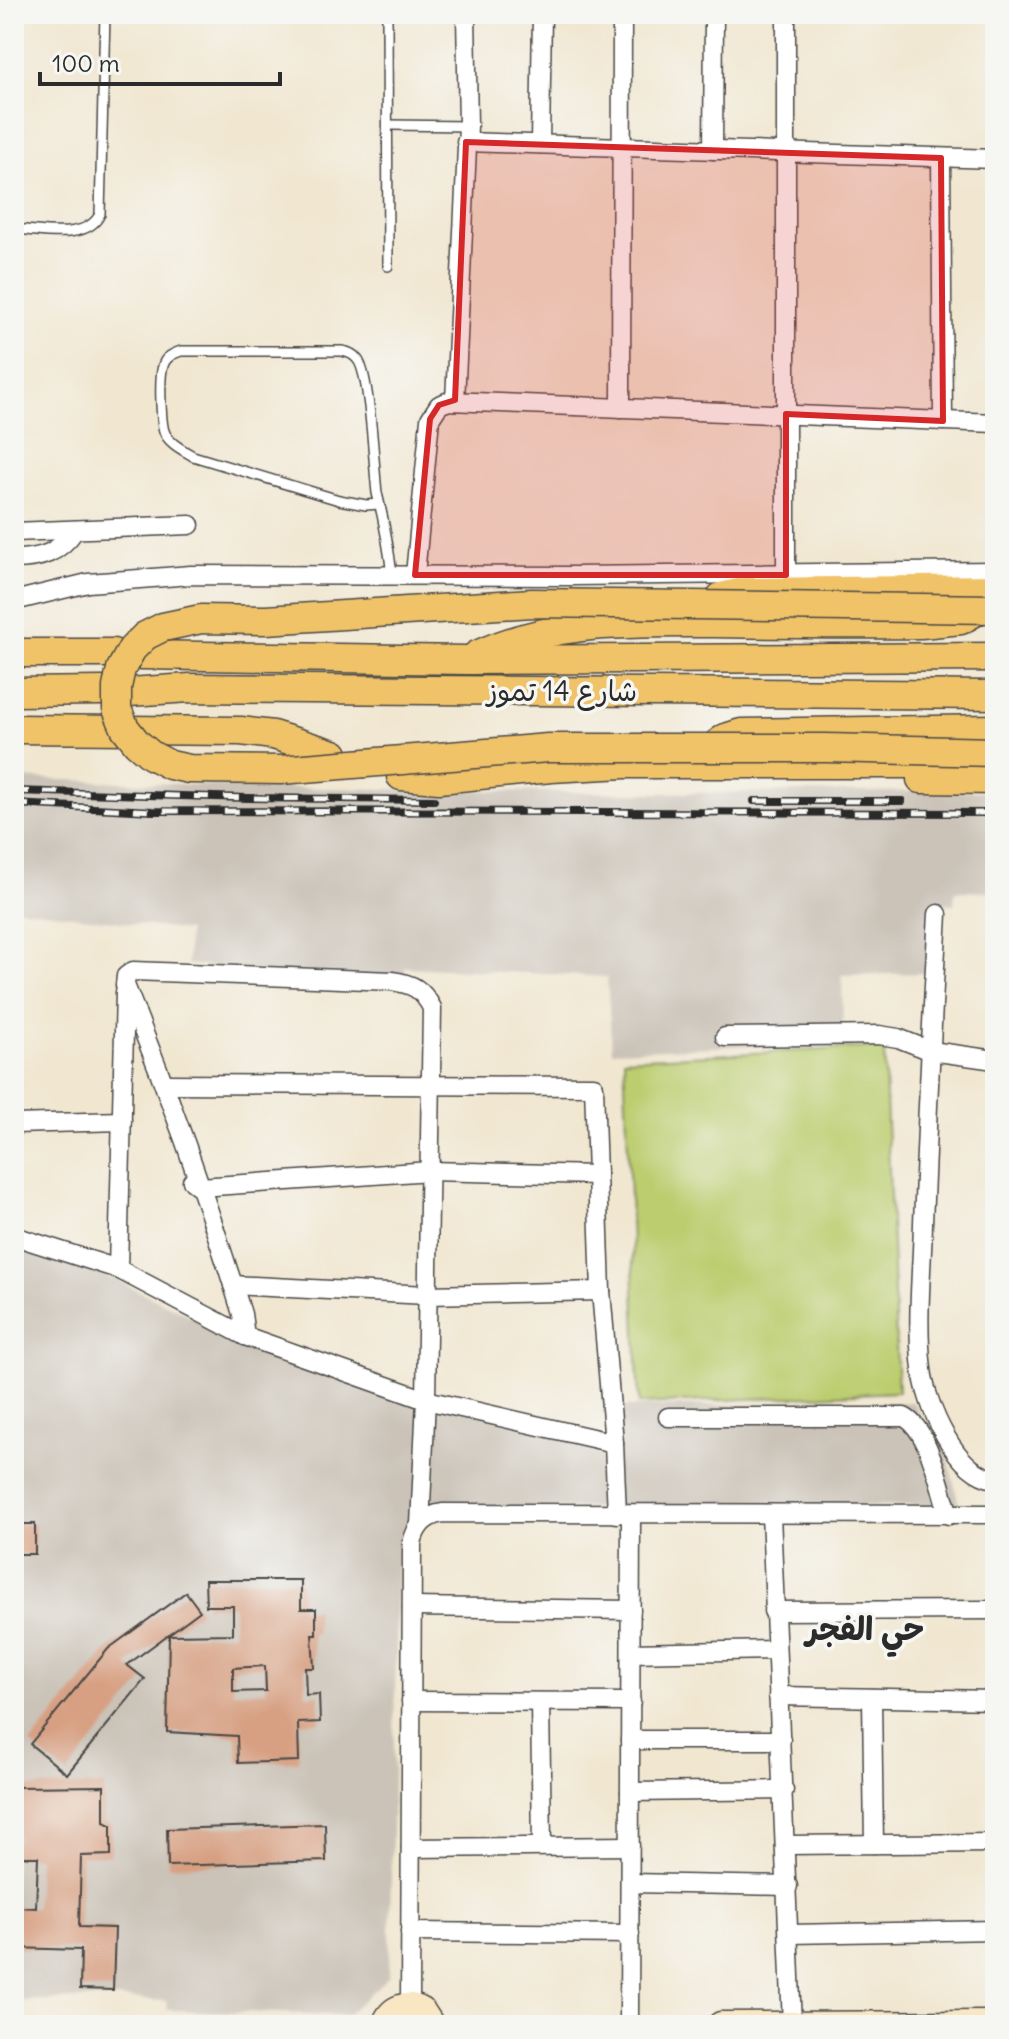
<svg xmlns="http://www.w3.org/2000/svg" width="1009" height="2039" font-family="Delius,'Playpen Sans Arabic',sans-serif">
  <rect width="100%" height="100%" fill="#f6f6f2"/>
  <filter id="ink" filterUnits="userSpaceOnUse"><feTurbulence type="fractalNoise" baseFrequency=".0125" numOctaves="2"/><feDisplacementMap in="SourceGraphic" scale="16" xChannelSelector="R" yChannelSelector="G"/><feConvolveMatrix kernelMatrix="1 2 1 2 8 2 1 2 1" color-interpolation-filters="sRGB"/></filter>
  <filter id="wash" filterUnits="userSpaceOnUse"><feTurbulence type="fractalNoise" baseFrequency=".006" numOctaves="4" result="noise"/><feDisplacementMap in="SourceGraphic" scale="32" xChannelSelector="R" yChannelSelector="G"/><feGaussianBlur stdDeviation="1.8" result="paint"/><feColorMatrix in="noise" values="0 0 0 0 0 0 0 0 0 0 0 0 0 0 0 0 0 1.4 0 .05"/><feComposite in="paint" operator="in"/></filter>
  <g filter="url(#wash)">
    <rect width="100%" height="100%" fill="#f1e7d1"/>
    <!-- industrial -->
    <g fill="#cbc3b8">
      <polygon points="14,778 252,787 631,793 995,791 995,892 955,891 954,904 930,902 928,973 842,975 843,1042 612,1051 607,977 405,967 406,989 187,964 188,931 14,908"/>
      <polygon points="14,1249 116,1280 247,1343 621,1450 618,1407 913,1402 926,1426 945,1445 959,1505 430,1509 405,1528 398,1548 389,1976 347,2015 167,2010 166,2001 119,1998 14,2001"/>
    </g>
    <!-- green -->
    <polygon fill="#bccd70" stroke="#747c4e" stroke-width="2" points="884,1047 898,1392 639,1404 624,1059"/>
    <g id="blocks">
      <!-- building -->
      <g fill="#d7a083" fill-rule="evenodd">
        <rect x="14" y="1524" width="21" height="30"/>
        <path d="M205 1580H301V1609H316V1634H312L314 1668H305L306 1695 319 1694 320 1722 298 1723 299 1761 238 1763 237 1736 167 1732 169 1635 233 1634V1606H206ZM265 1666 266 1691 233 1692V1668Z"/>
        <polygon points="186,1592 200,1611 127,1665 145,1679 67,1774 30,1744 108,1649"/>
        <polygon points="104,1786 104,1822 111,1825 111,1855 81,1856 79,1927 115,1928 113,1990 80,1989 81,1950 14,1948 14,1907 36,1908 38,1857 14,1857 14,1843 17,1843 16,1787"/>
        <polygon points="325,1824 326,1861 168,1866 167,1829"/>
      </g>
    </g>
  </g>
  <g filter="url(#ink)">
    <use href="#blocks" fill-opacity="0" stroke="#494744" stroke-width="2"/>
    <g fill="none" stroke-linecap="round" stroke-linejoin="round">
      <defs>
        <g id="lane">
          <polyline points="387,14 388,266"/>
          <polyline points="389,125 468,126"/>
          <path d="M14 229C39 230 87 242 100 214L105 14"/>
          <path d="M379 504 366 505 339 500 193 456C183 450 168 443 164 431 161 421 159 377 163 366 165 357 173 354 181 351H342C348 352 354 354 358 360 370 376 374 468 377 493 384 521 389 548 392 576"/>
        </g>
        <g id="street">
          <polyline points="786,14 786,575"/>
          <polyline points="466,142 995,159"/>
          <polyline points="540,144 542,14"/>
          <polyline points="713,150 714,14"/>
          <polyline points="941,158 943,421"/>
          <polyline points="455,401 468,126 466,14"/>
          <polyline points="621,408 622,14"/>
          <polyline points="14,532 190,525"/>
          <path d="M14 559C41 559 59 553 75 530"/>
          <polyline points="415,575 430,419 439,405 449,401 995,423"/>
          <polyline points="14,601 88,583 191,575 573,576 995,571"/>
          <path d="M938 914C932 1017 927 1120 923 1223 922 1271 916 1321 922 1369 926 1404 955 1474 995 1479"/>
          <polyline points="725,1037 879,1035 898,1038 931,1051 995,1060"/>
          <polyline points="165,1084 594,1086 601,1291 614,1443 617,1514"/>
          <polyline points="14,1124 122,1121"/>
          <polyline points="192,1181 200,1187 430,1171 597,1175"/>
          <polyline points="14,1236 118,1269 245,1336 426,1400 614,1443"/>
          <polyline points="118,1269 125,992"/>
          <polyline points="233,1285 427,1295 601,1291"/>
          <path d="M245 1336 242 1314C208 1203 169 1093 125 985L126 976 133 971 392 981C413 984 422 989 432 1008L426 1400 420 1525"/>
          <path d="M668 1417H904C929 1429 940 1488 949 1515"/>
          <polyline points="771,1514 792,2025"/>
          <polyline points="412,1607 631,1610"/>
          <polyline points="773,1611 995,1610"/>
          <polyline points="631,1653 775,1650"/>
          <polyline points="778,1696 995,1700"/>
          <polyline points="872,1698 874,1844"/>
          <polyline points="411,1701 631,1702"/>
          <polyline points="540,1702 542,1846"/>
          <polyline points="630,1740 781,1740"/>
          <polyline points="630,1792 784,1790"/>
          <polyline points="786,1845 995,1843"/>
          <polyline points="411,1848 630,1846"/>
          <polyline points="630,1883 788,1886"/>
          <polyline points="410,1932 630,1934"/>
          <polyline points="790,1934 995,1930"/>
          <path d="M410 2006 412 1544C415 1527 426 1515 443 1513L995 1514"/>
          <polyline points="629,2025 631,1515"/>
        </g>
        <g id="secondary">
          <path d="M385 2025C391 2008 406 2002 422 2011L431 2025"/>
          <polyline points="721,2025 995,2024"/>
        </g>
        <g id="primary">
          <polyline points="721,597 743,592 995,589"/>
          <polyline points="14,653 113,653"/>
          <polyline points="141,655 467,660 995,657"/>
          <path d="M477 655C552 620 632 623 712 623 782 624 851 625 921 624L961 620 980 609"/>
          <polyline points="14,692 102,691"/>
          <polyline points="129,692 190,688 995,695"/>
          <polyline points="14,729 241,731 273,735 334,754"/>
          <polyline points="712,748 725,738 741,733 995,729"/>
          <polyline points="401,776 439,779 551,768 625,764 932,764 962,757"/>
          <polyline points="921,779 995,780"/>
        </g>
      </defs>
      <!-- lane casing -->
      <use href="#lane" stroke="#494744" stroke-width="12"/>
      <!-- street casing -->
      <use href="#street" stroke="#494744" stroke-width="21"/>
      <!-- secondary casing -->
      <use href="#secondary" stroke="#494744" stroke-width="29"/>
      <!-- primary casing -->
      <use href="#primary" stroke="#494744" stroke-width="31"/>
      <!-- lane -->
      <use href="#lane" stroke="#fff" stroke-width="9"/>
      <!-- street -->
      <use href="#street" stroke="#fff" stroke-width="18"/>
      <!-- secondary -->
      <use href="#secondary" stroke="#f9e7c3" stroke-width="26"/>
      <!-- primary -->
      <use href="#primary" stroke="#f0c369" stroke-width="28"/>
      <defs>
        <g id="rail">
          <polyline points="14,791 248,798 434,800"/>
          <polyline points="754,801 902,801"/>
          <polyline points="14,804 153,811 995,813"/>
        </g>
      </defs>
      <!-- rail casing -->
      <use href="#rail" stroke="#2b2b2b" stroke-width="8"/>
      <!-- rail -->
      <use href="#rail" stroke="#f6f6f2" stroke-width="5" stroke-dasharray="15" stroke-linecap="butt"/>
      <defs>
        <polyline id="primary-bridge" points="995,609 532,603 266,620 201,619 163,627 145,636 132,649 121,669 117,687 117,709 125,728 137,743 151,755 170,765 189,769 281,770 548,748 826,748 995,752"/>
      </defs>
      <!-- primary-bridge casing -->
      <use href="#primary-bridge" stroke="#494744" stroke-width="31" stroke-linecap="butt"/>
      <!-- primary-bridge -->
      <use href="#primary-bridge" stroke="#f0c369" stroke-width="28"/>
    </g>
  </g>
  <!-- marked area -->
  <path fill="#d62828" fill-opacity="0.2" stroke="#d62828" stroke-width="6" stroke-linejoin="round" d="M466 142 941 158 943 421 786 414V575H415L430 419 439 405 455 400Z"/>
  <g text-anchor="middle" stroke-width="7" stroke-linejoin="round" paint-order="stroke">
    <!-- street labels -->
    <g font-size="28" fill="#2b2b2b" stroke="#f6f6f2">
      <text x="562" y="701">شارع 14 تموز</text>
    </g>
    <!-- quarter labels -->
    <g font-size="32" font-weight="bold" fill="#2b2b2b" stroke="#f6f6f2">
      <text x="865" y="1640">حي الفجر</text>
    </g>
  </g>
  <!-- margin -->
  <rect width="1009" height="2039" fill="none" stroke="#f6f6f2" stroke-width="48"/>
  <!-- scale -->
  <path d="M40 72v12h240v-12" fill="none" stroke="#2b2b2b" stroke-width="4"/>
  <text x="52" y="72" font-size="24" fill="#2b2b2b" stroke="#f6f6f2" stroke-width="6" paint-order="stroke">100 m</text>
</svg>
